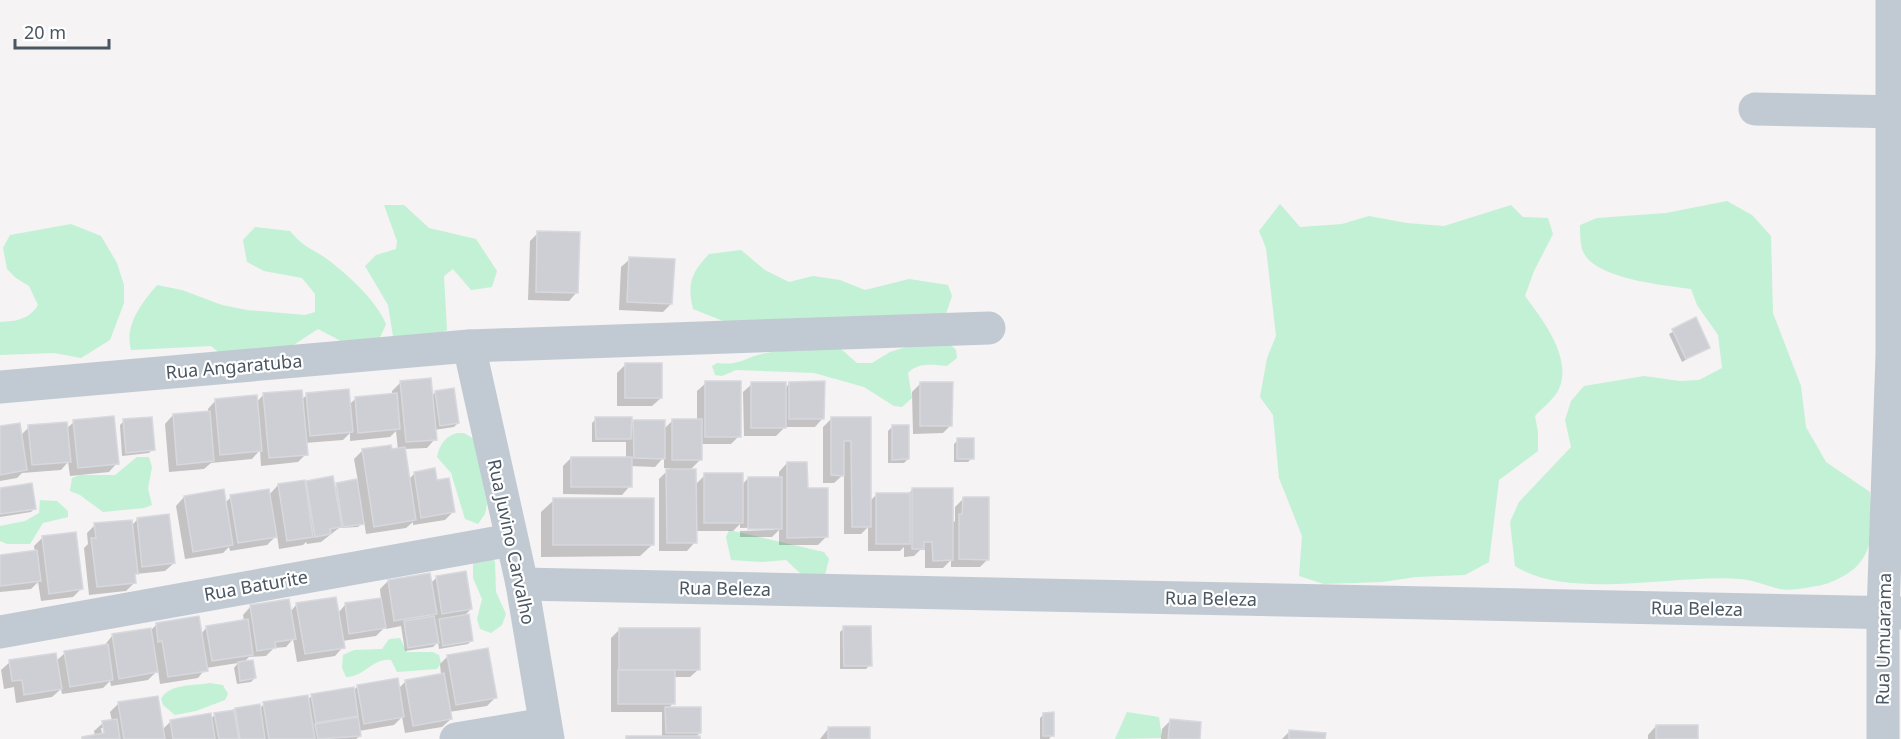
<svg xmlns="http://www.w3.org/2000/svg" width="1901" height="739" font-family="'Noto Sans',sans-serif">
  <rect width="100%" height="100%" fill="#f5f3f3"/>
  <!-- green -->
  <g fill="#c3f1d5">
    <path d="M1727 201 1752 215 1771 236 1773 313 1801 386 1806 427 1826 462 1870 492C1872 518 1876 546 1857 566 1848 575 1829 585 1816 586 1805 588 1791 591 1780 589 1767 586 1753 580 1740 579 1676 574 1569 601 1515 566L1510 522 1519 502 1571 447 1565 420 1571 401 1584 386 1644 376 1680 381 1699 380 1722 368 1718 335 1697 305 1691 289C1664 285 1591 279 1582 249 1580 241 1580 233 1580 225L1597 218 1666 213Z"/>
    <path d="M1280 204 1300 227 1342 224 1369 216 1407 223 1444 226 1511 205 1523 217 1548 218 1553 234 1534 271 1525 296C1543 320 1574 360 1558 391 1553 400 1542 408 1535 416L1538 432V451L1499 480 1489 562 1465 575 1416 577 1382 582 1324 584 1299 576 1302 536 1279 478 1273 415 1260 397 1267 358 1276 336 1266 248 1259 231Z"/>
    <polygon points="384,205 404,205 429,228 476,239 497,271 492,287 471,290 453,269 444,276 447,330 428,341 394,343 388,305 365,266 376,255 396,249 397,241"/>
    <path d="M71 224 101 236 117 263 124 285V303L110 340 81 358 54 353 0 355V322C16 321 29 320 38 305L29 286 16 278 7 269 3 248 10 235Z"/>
    <path d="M255 227 290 231C303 247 311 248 327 259 348 275 376 300 386 324L376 347 354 348 318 329 275 357 223 356 211 346 131 350C124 325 142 303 157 285L182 290 222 305 247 310 305 315 315 312V294L302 278 264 271 247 262 243 240Z"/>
    <path d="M741 250 765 270 789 282 813 276 840 280 865 290 909 279 948 285 952 296 944 320 748 331 693 309C687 284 691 273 709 254Z"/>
    <path d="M942 336 956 350 957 358 947 366C934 365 918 362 908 373L912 398 902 407 894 406 864 387 814 373 736 370 722 376 715 375 712 366 717 363C741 366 744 357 766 353 790 348 816 349 841 349L857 363H872L890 352Z"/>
    <path d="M457 433H464L474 439 487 504 485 514 478 524 465 519 451 473 437 457C439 446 445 436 457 433Z"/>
    <polygon points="137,457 149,457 152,467 148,488 152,505 144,508 103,512 80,495 70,491 72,478 80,475 115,475"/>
    <polygon points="40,500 57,501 68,511 68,517 43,523 30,544 7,544 0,541 0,526 25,521 39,513"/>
    <polygon points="729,530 824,552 829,559 825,575 801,574 786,560 761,562 731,560 726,537"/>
    <polygon points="490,555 495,562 496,592 506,614 502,625 491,633 480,629 477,619 482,599 473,578 473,563"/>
    <path d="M400 638 407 652H433L439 655 441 663 437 669 397 672 391 660C372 658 365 677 346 677L342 668 343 655 354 650 382 649 389 639Z"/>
    <path d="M210 683 223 685 228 694 225 700 196 711 175 715 163 705 161 699C170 683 194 686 210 683Z"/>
    <polygon points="1127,712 1159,717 1162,738 1115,739"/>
  </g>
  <!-- shadow -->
  <g fill="#0003" fill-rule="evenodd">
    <polygon points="538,233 577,292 569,301 528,300 530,241"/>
    <polygon points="630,259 671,304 663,312 619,310 621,267"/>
    <polygon points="1695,319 1709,347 1682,362 1669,334"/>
    <polygon points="625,365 661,398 652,406 617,406 617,373"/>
    <polygon points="400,383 431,396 436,392 458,423 454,427 434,430 435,439 427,448 404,449 408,480 415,473 436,481 453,512 445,520 413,525 413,522 406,528 366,534 364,521 358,527 339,528 321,542 307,544 306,542 303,545 279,549 277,535 267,545 230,551 229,547 223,553 185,559 176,506 184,497 225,503 231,497 269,495 278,485 332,478 334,487 358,481 354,459 363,450 398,450 396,431 390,437 350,441 350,433 343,440 305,443 306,454 298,462 261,466 260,450 252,459 211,463 204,469 169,472 165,424 173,415 208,412 208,409 216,400 256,403 264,394 301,400 307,395 349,405 356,398 392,395 392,391"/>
    <path d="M706 383 739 436 731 444H700V460L689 471 695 485 705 475 742 485 748 478H779V472L787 463 806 489 826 537 818 545H779V530L772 537H740V524L733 531H695V542L687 551H659V479L670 468H664V457L655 467 630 466V486L622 495 563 494V466L571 458H626V442H592V423L596 419 630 425 634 421 663 430 673 420H697V391ZM774 527V530L740 531V528Z"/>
    <polygon points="790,383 823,418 815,427 785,427 776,436 744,436 743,392 752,384 784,389"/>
    <polygon points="921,383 951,425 943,433 913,434 912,392"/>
    <polygon points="832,418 870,418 870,501 877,494 908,494 913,489 951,524 955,521 955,507 963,499 988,559 980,567 951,567 951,560 943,568 925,568 925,550 920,550 914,556 904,557 904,547 900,551 868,551 868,527 861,534 844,534 844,474 834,483 823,483 823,427"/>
    <polygon points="124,421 153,449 149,453 122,456 120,425"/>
    <polygon points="74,422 117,463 109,472 70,476 68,462 61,470 22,473 17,478 0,481 0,427 20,436 29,427 66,429"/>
    <polygon points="892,427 908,459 904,463 888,463 888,431"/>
    <polygon points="958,440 972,458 968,462 954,462 954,444"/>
    <polygon points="0,490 35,508 31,512 0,517"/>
    <polygon points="554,500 653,544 640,556 541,557 541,512"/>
    <polygon points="138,519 174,563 165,571 136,574 135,582 126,591 89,595 84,548 88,544 87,533 95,525 131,526"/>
    <polygon points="43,537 81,589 73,597 41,601 38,582 31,589 0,592 0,556 35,552 34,546"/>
    <polygon points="437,577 471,609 463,617 472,640 468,644 439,649 438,642 433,647 405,651 401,626 386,629 386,626 376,636 342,641 343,647 335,656 297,662 293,639 286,647 274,648 266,656 249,657 243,663 255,678 251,682 237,684 234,668 238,663 206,668 198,678 160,684 158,670 148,680 111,686 110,681 103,688 62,694 61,689 52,697 16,703 14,687 4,689 1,670 10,662 56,661 65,653 104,646 112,636 150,631 156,625 201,634 207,627 244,621 243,615 251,606 290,612 297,604 338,613 345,605 381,599 380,589 388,581 430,584"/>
    <polygon points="844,628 870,665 866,669 840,669 840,632"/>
    <polygon points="619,630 699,669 690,677 673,677 673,703 668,709 700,733 695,737 698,739 625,739 662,737 662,712 611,712 611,638"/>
    <polygon points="448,656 495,698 487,706 449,712 451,719 442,727 405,733 402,717 394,725 359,731 360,736 356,739 106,739 104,728 101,728 103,739 82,739 95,736 94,731 103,723 112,721 110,712 118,704 162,730 170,722 210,719 215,715 235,709 259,709 264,704 307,700 312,696 353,691 358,686 398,689 406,681 441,675 440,664"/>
    <polygon points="1044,714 1052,735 1049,739 1040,739 1040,718"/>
    <polygon points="1170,721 1198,739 1161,739 1162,729"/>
    <polygon points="1656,726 1697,739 1648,739 1648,735"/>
    <polygon points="828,729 868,739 820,739"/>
    <polygon points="1290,731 1324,739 1282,739"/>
  </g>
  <!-- building -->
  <g fill="#cdcfd5" stroke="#d7d9de" stroke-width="1.5">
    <polygon points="537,231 580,232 578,293 536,292"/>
    <polygon points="629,257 675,259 672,304 627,302"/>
    <polygon points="1696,317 1710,348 1686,359 1672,329"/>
    <rect x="625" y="363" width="37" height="35"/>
    <polygon points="431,378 437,440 406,442 400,381"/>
    <rect x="705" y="381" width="36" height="56"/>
    <polygon points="825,381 824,419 789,419 789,382"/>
    <rect x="751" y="382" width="35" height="46"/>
    <polygon points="920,382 953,382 952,426 920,426"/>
    <polygon points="454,388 459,423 440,426 435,391"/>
    <polygon points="349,389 353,432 310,436 306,393"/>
    <polygon points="302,390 308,455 269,458 263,393"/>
    <polygon points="397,393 400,429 358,433 355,397"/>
    <polygon points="257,395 262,451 220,455 215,399"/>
    <polygon points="210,411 214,461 177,465 173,414"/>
    <polygon points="114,416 119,464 78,468 73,420"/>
    <polygon points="152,417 155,450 126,453 123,419"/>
    <polygon points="595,417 632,417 631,439 596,439"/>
    <polygon points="831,417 871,417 871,527 852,527 851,441 844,441 844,476 831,475"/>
    <rect x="672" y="419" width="30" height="41"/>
    <polygon points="633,420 665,420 665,459 634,458"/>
    <polygon points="67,422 71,462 32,465 28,425"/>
    <polygon points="20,423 27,470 0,475 0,426"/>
    <polygon points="892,425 909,425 909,459 892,460"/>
    <rect x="957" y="438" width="17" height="21"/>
    <polygon points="391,445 392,449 405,447 416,520 374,527 362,449"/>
    <rect x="571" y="457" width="61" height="30"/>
    <polygon points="787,462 807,462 808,488 828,488 828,537 787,538"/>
    <polygon points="435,468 437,480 449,478 455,512 421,518 414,472"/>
    <polygon points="666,469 696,469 697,543 667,543"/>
    <rect x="704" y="473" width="39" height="50"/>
    <polygon points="333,476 342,527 330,529 331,534 315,537 306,481"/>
    <rect x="748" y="477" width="34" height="52"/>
    <polygon points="357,479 364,524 343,527 336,483"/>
    <polygon points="305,480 313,537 287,541 278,484"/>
    <polygon points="32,483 36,509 0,514 0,488"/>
    <polygon points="912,488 953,488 953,560 933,561 932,542 924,542 924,549 912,549"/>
    <polygon points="224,489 233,545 193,552 184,496"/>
    <polygon points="269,489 277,537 238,543 230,495"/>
    <rect x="876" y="493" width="34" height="51"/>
    <polygon points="963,497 989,497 989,560 959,559 959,514 962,514"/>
    <rect x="553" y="498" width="101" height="47"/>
    <polygon points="169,514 175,563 142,567 137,518"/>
    <polygon points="132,520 138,574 135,574 136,583 97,587 91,538 96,538 94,523"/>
    <polygon points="76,532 83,589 49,594 42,536"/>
    <polygon points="37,550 41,581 0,586 0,555"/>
    <polygon points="466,571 472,609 442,614 436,576"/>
    <polygon points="430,573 437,614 394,621 388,580"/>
    <polygon points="336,597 345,648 305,654 296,603"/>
    <polygon points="381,598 386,628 349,634 345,603"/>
    <polygon points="289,599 296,639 275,642 276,648 257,651 250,605"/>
    <polygon points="469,614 473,641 443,646 439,619"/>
    <polygon points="199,616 208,671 168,677 162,641 158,642 156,623"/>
    <polygon points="434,616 439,643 408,648 404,621"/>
    <polygon points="248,619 253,655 212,661 206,626"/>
    <polygon points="843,626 871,626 872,666 844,666"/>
    <polygon points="151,628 158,672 119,679 112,634"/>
    <rect x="619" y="628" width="81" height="42"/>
    <polygon points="108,644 113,680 70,687 64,651"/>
    <polygon points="488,648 497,698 456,705 447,655"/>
    <polygon points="56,653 62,689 24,695 22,680 12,681 9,660"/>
    <polygon points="253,660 256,678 240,681 238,662"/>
    <rect x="618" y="670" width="57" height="34"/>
    <polygon points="444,673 452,719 413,726 405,680"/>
    <polygon points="398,678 404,717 364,724 357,685"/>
    <polygon points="354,687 358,716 316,723 311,694"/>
    <polygon points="308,695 315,739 269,739 263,702"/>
    <polygon points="158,696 165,739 124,739 118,702"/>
    <polygon points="260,704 265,739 240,739 235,708"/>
    <polygon points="665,707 701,707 701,733 666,733"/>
    <polygon points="234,710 239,739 219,739 214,713"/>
    <polygon points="1054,712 1054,736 1043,736 1043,713"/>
    <polygon points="211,713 215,739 173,739 170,720"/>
    <polygon points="358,717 361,736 318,739 315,724"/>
    <polygon points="117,719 120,739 82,739 82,737 104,733 102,721"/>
    <polygon points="1170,719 1201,722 1200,739 1168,739"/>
    <rect x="1656" y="725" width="42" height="14"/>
    <rect x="828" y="727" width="42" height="12"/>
    <polygon points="1289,730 1326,733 1325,739 1289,739"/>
    <rect x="626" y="736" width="74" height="3"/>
  </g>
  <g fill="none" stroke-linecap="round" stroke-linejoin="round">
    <!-- minor -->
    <g stroke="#c1cad2" stroke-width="33">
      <polyline points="1755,109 1901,112"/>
      <polyline points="469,346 522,584 548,739"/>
      <polyline points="0,387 469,346 989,328"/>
      <polyline points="522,584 1901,613"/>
      <polyline points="0,632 511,540"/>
      <polyline points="456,739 545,724"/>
      <polyline points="1883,739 1883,613 1892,355 1892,0"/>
    </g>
  </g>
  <g text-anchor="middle" stroke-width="4.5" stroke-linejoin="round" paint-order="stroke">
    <!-- street labels -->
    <g font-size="18" fill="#4a5661" stroke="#fff">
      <text transform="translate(234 367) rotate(-5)" y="6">Rua Angaratuba</text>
      <text transform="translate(511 542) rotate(78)" y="6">Rua Juvino Carvalho</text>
      <text transform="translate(256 586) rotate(-10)" y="6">Rua Baturite</text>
      <text transform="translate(725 589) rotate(1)" y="6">Rua Beleza</text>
      <text transform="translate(1211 599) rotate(1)" y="6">Rua Beleza</text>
      <text transform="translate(1697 609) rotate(1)" y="6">Rua Beleza</text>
      <text transform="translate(1884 639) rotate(-89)" y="6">Rua Umuarama</text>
    </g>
  </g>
  <!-- scale -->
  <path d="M15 39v9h94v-9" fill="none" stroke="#4a5661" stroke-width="3"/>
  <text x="24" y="39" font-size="18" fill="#4a5661" stroke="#ffffff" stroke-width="4.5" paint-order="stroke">20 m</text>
</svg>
